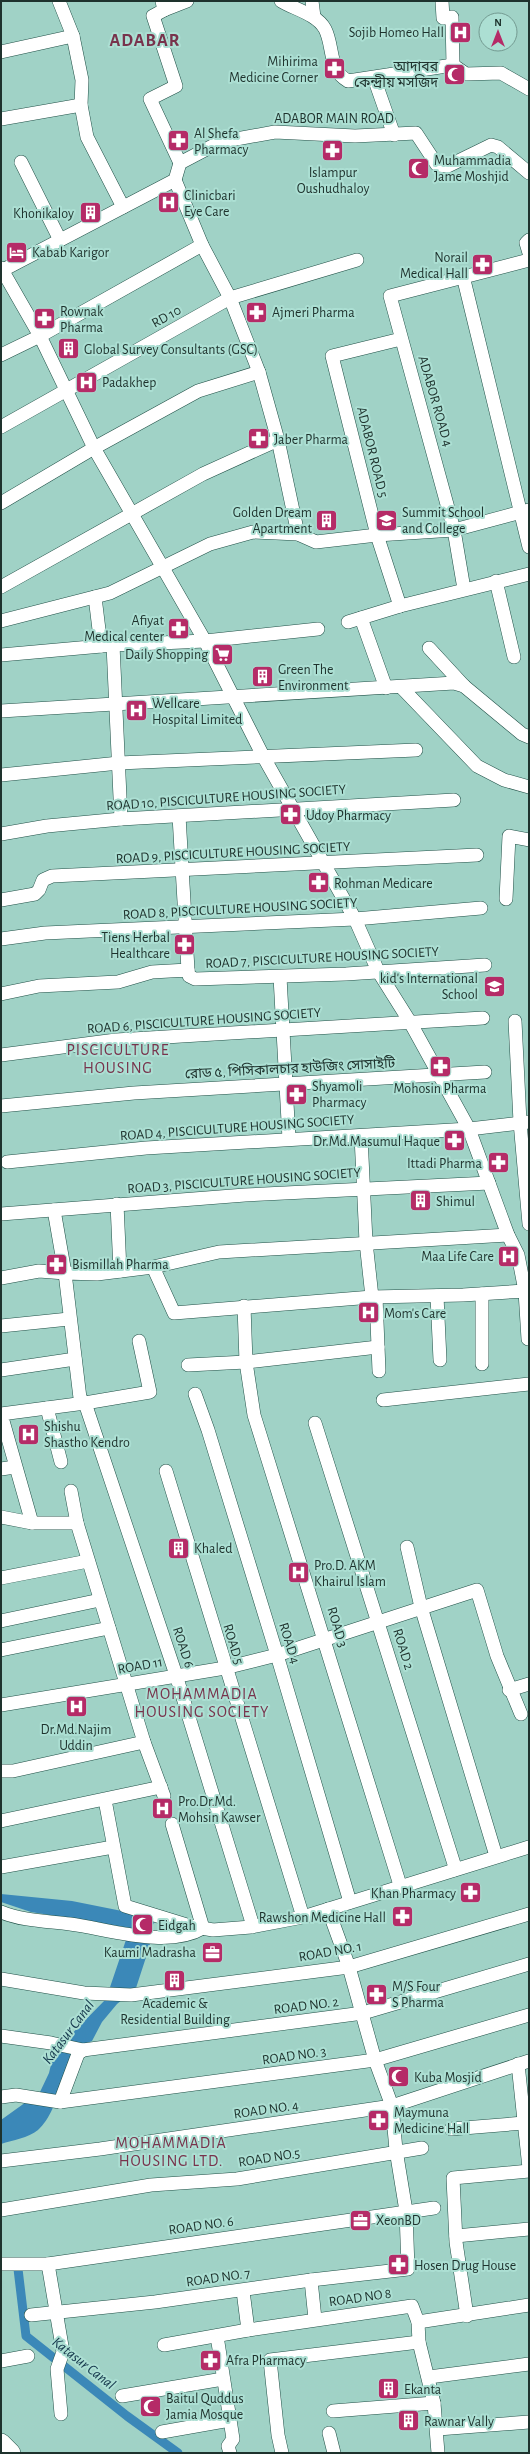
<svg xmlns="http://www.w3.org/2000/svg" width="530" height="2454" font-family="'Alegreya Sans','Noto Sans Bengali',sans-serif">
  <rect width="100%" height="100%" fill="#a0d2c6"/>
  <!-- water -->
  <path fill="#3b88b8" d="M1 1894 72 1901 152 1917 155 1921 147 1936 150 1945 136 1988 117 2004 102 2022 92 2041C64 2049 62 2110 38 2130 28 2138 13 2140 1 2144V2120L40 2092 49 2073 54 2052 106 1999 130 1928 31 1912 1 1902Z"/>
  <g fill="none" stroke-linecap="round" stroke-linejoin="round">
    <!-- canal -->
    <polyline stroke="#3b88b8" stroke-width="9" points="18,2269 26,2336 127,2416 178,2453"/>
    <defs>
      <g id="minor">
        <polyline points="59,1 73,36 82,80 81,105 87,137 123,207"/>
        <polyline points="162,1 164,10 153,16 176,86 150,99 180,163"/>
        <path d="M281 1C294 9 317 14 325 29 334 46 328 70 348 81L453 65 466 74 501 73 529 89"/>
        <polyline points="312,1 314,17"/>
        <polyline points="442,1 443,18 452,17 453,65"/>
        <polyline points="164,10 187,1"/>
        <polyline points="1,52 73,36"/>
        <polyline points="374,78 394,135"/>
        <polyline points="1,119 81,105"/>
        <polyline points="21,162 60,240"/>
        <polyline points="175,180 202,245 230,298 259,372 278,440 298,534"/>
        <polyline points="529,240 526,243 529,253"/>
        <polyline points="1,268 40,336 94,448 205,641 263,756 355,919 378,971 410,1022 469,1129 508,1235 518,1255 525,1291 529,1289"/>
        <polyline points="1,271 175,180 180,163 220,142 275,132 355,136 416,133 437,165 448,166 491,145 498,147 529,173"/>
        <polyline points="463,276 529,547"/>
        <polyline points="1,355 40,336 202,245"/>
        <polyline points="1,427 230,298 357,260"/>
        <polyline points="1,503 94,448 198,391 259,372"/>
        <polyline points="496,581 514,657"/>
        <polyline points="1,587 203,474 278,440"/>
        <polyline points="464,589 454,530 390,296 529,260"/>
        <polyline points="95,597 101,646"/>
        <polyline points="400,606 377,535 332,356 401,339"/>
        <polyline points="361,618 386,688"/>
        <polyline points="1,621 110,593 210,544 253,532 298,534 316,542 377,535 454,530 529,510"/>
        <polyline points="348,622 400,606 529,574"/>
        <polyline points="113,645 121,819"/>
        <polyline points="429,648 464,686"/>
        <polyline points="1,655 113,645 205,641 318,629"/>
        <polyline points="401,687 477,766 504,780 529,787"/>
        <polyline points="1,711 454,683 464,686 522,734 529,737"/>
        <polyline points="1,775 119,763 416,750"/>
        <polyline points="179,816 188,970"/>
        <polyline points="1,834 47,826 121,819 454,800"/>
        <polyline points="506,899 509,836 529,840"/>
        <polyline points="1,900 35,894 39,890 43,880 52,876 477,855"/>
        <polyline points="1,939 45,933 355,919 481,908"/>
        <polyline points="280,977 289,1139"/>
        <polyline points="1,994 39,986 118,982 152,972 188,970 189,976 195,979 346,974 485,965"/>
        <polyline points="515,1021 520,1122 529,1224"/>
        <polyline points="1,1055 116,1040 483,1018"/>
        <polyline points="1,1106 134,1093 485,1072"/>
        <polyline points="361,1136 366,1242 372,1297"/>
        <polyline points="7,1162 146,1148 469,1129 529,1122"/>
        <polyline points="117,1204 120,1271"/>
        <polyline points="1,1214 245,1195 489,1183"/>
        <polyline points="153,1267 174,1313 372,1297 463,1295 525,1291 528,1339"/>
        <polyline points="1,1278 39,1271 65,1273 54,1210"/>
        <polyline points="437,1296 440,1360"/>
        <polyline points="376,1297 379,1371"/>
        <polyline points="244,1306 246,1362 254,1415 400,1885"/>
        <polyline points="1,1326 69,1319"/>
        <polyline points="139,1341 150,1392 85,1403 176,1675 253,1926"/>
        <polyline points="482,1364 482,1294"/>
        <polyline points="188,1365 246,1362 378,1347"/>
        <polyline points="1,1370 75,1359"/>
        <polyline points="195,1394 208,1430 277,1655 350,1902"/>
        <polyline points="383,1400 529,1384"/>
        <polyline points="47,1408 61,1462"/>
        <polyline points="315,1423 454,1864 454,1870"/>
        <polyline points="1,1469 15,1467"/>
        <polyline points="166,1471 303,1917"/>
        <polyline points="71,1491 77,1523"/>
        <polyline points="1,1517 32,1523 1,1414 85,1403 80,1398 65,1273 97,1274 153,1267 219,1252 508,1235"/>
        <polyline points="32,1523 77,1523 144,1742 164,1796"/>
        <polyline points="407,1547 421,1607 496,1856"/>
        <polyline points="1,1578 88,1561"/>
        <polyline points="1,1621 100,1600"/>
        <polyline points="1,1650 109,1628"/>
        <polyline points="509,1690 529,1684"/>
        <polyline points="1,1705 225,1668 277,1655 477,1590 497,1656 521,1714"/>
        <polyline points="1,1771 13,1771 144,1742"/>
        <polyline points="105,1800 125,1906 190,1926 213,1930 251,1927 303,1917 529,1847"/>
        <polyline points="1,1821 161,1787"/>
        <polyline points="172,1824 203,1928"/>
        <polyline points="1,1867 113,1847"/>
        <path d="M1 1912C23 1921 47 1921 70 1924 109 1929 168 1949 203 1928"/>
        <polyline points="1,1979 84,1993 131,1995 349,1967 529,1914"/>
        <polyline points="1,2036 51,2043 83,2050 363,2013 529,1964"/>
        <polyline points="518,2064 529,2168"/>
        <polyline points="1,2097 16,2095 60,2102 375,2060 529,2015"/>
        <polyline points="60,2102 78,2054 83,2050"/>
        <polyline points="451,2129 524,2123"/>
        <polyline points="1,2161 100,2149 392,2106 529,2061"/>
        <polyline points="1,2210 151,2185 237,2179 422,2148"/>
        <polyline points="456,2236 529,2229"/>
        <polyline points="1,2264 48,2264 434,2208"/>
        <polyline points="48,2264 63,2352 57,2369 61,2414"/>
        <polyline points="311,2280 315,2319"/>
        <polyline points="243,2291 248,2330"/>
        <polyline points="31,2315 155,2302 311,2280 408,2269 406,2211 396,2150 392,2106 375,2060 349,1967 328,1909"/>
        <polyline points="467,2316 456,2242 453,2178 529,2171"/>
        <polyline points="418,2322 529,2305"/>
        <polyline points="217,2336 233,2439 228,2446 230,2453"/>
        <polyline points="164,2345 248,2330 412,2306 418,2322 419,2342 434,2403 438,2453"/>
        <polyline points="1,2361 28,2356"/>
        <polyline points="429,2377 529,2364"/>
        <polyline points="122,2396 223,2379"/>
        <polyline points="333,2411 434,2403"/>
        <polyline points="438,2429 529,2422"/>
        <polyline points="162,2432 230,2420"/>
        <polyline points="329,2433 334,2453"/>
        <polyline points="282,2453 278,2435 270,2360 419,2342"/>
      </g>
      <polyline id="highway" points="1,2443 11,2453"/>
    </defs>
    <!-- minor casing -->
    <use href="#minor" stroke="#205047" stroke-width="14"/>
    <!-- highway casing -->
    <use href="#highway" stroke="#205047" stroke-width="20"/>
    <!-- minor -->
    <use href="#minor" stroke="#fff" stroke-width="13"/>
    <!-- highway -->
    <use href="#highway" stroke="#fff" stroke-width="19"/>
  </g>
  <!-- icons -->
  <defs>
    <symbol id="hospital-square" viewBox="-11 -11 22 22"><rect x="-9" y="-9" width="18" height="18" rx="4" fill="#b52b67" stroke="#acdfd3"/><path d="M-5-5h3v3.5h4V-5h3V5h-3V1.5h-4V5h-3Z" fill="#fff"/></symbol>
    <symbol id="pharmacy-square" viewBox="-11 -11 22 22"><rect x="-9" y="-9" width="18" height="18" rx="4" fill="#b52b67" stroke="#acdfd3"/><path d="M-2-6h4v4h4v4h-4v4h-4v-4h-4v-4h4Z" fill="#fff"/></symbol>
    <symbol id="mosque-square" viewBox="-11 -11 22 22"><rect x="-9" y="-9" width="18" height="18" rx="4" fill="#b52b67" stroke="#acdfd3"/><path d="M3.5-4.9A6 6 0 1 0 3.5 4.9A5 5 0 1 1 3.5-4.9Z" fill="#fff"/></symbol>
    <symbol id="building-square" viewBox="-11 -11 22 22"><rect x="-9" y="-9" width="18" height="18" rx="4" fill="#b52b67" stroke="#acdfd3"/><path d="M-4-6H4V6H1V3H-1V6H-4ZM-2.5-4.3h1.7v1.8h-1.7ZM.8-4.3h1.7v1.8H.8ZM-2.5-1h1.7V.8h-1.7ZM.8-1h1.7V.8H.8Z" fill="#fff"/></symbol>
    <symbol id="hotel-square" viewBox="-11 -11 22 22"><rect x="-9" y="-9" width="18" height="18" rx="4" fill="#b52b67" stroke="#acdfd3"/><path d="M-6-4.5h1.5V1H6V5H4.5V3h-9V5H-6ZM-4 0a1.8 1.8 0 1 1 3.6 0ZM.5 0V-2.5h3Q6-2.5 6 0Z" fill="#fff"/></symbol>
    <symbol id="school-square" viewBox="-11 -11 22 22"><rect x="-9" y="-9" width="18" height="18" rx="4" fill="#b52b67" stroke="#acdfd3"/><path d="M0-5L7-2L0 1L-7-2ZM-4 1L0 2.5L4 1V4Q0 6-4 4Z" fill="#fff"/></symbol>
    <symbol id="supermarket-square" viewBox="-11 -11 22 22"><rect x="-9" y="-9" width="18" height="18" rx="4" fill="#b52b67" stroke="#acdfd3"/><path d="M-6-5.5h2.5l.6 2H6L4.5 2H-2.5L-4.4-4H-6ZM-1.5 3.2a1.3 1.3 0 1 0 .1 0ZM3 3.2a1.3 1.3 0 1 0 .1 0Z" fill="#fff"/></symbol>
    <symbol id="office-square" viewBox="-11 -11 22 22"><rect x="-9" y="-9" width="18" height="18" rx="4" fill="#b52b67" stroke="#acdfd3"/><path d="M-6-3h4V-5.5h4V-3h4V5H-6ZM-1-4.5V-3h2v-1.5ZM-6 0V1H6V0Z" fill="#fff"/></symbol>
  </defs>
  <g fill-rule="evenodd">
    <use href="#hospital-square" x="448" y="20" width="25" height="25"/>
    <use href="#pharmacy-square" x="322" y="56" width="25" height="25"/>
    <use href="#mosque-square" x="442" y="62" width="25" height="25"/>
    <use href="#pharmacy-square" x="166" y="128" width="25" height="25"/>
    <use href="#pharmacy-square" x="320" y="138" width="25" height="25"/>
    <use href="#mosque-square" x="406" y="156" width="25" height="25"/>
    <use href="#hospital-square" x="156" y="190" width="25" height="25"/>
    <use href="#building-square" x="78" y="200" width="25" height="25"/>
    <use href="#hotel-square" x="4" y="240" width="25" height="25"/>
    <use href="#pharmacy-square" x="470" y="252" width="25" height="25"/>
    <use href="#pharmacy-square" x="244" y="300" width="25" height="25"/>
    <use href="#pharmacy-square" x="32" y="306" width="25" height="25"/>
    <use href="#building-square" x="56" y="336" width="25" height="25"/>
    <use href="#hospital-square" x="74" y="370" width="25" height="25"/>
    <use href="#pharmacy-square" x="246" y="426" width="25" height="25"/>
    <use href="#building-square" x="314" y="508" width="25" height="25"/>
    <use href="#school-square" x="374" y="508" width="25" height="25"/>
    <use href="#pharmacy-square" x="166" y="616" width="25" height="25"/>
    <use href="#supermarket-square" x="210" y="642" width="25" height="25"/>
    <use href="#building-square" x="250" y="664" width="25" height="25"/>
    <use href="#hospital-square" x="124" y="698" width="25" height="25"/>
    <use href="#pharmacy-square" x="278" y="802" width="25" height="25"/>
    <use href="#pharmacy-square" x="306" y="870" width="25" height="25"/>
    <use href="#pharmacy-square" x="172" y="932" width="25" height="25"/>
    <use href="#school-square" x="482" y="974" width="25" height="25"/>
    <use href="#pharmacy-square" x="428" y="1054" width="25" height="25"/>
    <use href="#pharmacy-square" x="284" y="1082" width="25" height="25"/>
    <use href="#pharmacy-square" x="442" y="1128" width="25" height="25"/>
    <use href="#pharmacy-square" x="486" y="1150" width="25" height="25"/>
    <use href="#building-square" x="408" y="1188" width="25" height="25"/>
    <use href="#hospital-square" x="496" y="1244" width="25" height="25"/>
    <use href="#pharmacy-square" x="44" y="1252" width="25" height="25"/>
    <use href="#hospital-square" x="356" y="1300" width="25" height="25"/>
    <use href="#hospital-square" x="16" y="1422" width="25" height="25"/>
    <use href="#building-square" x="166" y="1536" width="25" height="25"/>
    <use href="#hospital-square" x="286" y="1560" width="25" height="25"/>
    <use href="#hospital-square" x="64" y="1694" width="25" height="25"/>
    <use href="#hospital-square" x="150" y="1796" width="25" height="25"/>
    <use href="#pharmacy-square" x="458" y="1880" width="25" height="25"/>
    <use href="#pharmacy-square" x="390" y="1904" width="25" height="25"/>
    <use href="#mosque-square" x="130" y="1912" width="25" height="25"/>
    <use href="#office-square" x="200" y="1940" width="25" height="25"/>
    <use href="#building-square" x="162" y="1968" width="25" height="25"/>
    <use href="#pharmacy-square" x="364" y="1982" width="25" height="25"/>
    <use href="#mosque-square" x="386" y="2064" width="25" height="25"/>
    <use href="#pharmacy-square" x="366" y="2108" width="25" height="25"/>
    <use href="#office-square" x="348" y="2208" width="25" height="25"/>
    <use href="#pharmacy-square" x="386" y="2252" width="25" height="25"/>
    <use href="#pharmacy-square" x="198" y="2348" width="25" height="25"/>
    <use href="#building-square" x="376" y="2376" width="25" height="25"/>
    <use href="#mosque-square" x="138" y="2394" width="25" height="25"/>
    <use href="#building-square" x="396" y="2408" width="25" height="25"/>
  </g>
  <g text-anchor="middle" stroke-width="4" stroke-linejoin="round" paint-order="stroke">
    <!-- poi labels -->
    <g font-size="14" fill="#1e322d" stroke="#acdfd3" text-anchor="start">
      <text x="444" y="37" text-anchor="end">Sojib Homeo Hall</text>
      <text x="318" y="66" text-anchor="end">Mihirima<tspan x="318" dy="16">Medicine Corner</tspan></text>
      <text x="438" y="71" text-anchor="end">আদাবর<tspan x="438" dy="16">কেন্দ্রীয় মসজিদ</tspan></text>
      <text x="194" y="138">Al Shefa<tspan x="194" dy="16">Pharmacy</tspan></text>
      <text x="434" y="165">Muhammadia<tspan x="434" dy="16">Jame Moshjid</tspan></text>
      <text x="333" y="177" text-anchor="middle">Islampur<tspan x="333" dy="16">Oushudhaloy</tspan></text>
      <text x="184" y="200">Clinicbari<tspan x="184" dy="16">Eye Care</tspan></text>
      <text x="74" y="218" text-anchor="end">Khonikaloy</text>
      <text x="32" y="257">Kabab Karigor</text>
      <text x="468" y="262" text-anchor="end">Norail<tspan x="468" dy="16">Medical Hall</tspan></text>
      <text x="60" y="316">Rownak<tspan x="60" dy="16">Pharma</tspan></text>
      <text x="272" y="317">Ajmeri Pharma</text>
      <text x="84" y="354">Global Survey Consultants (GSC)</text>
      <text x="102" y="387">Padakhep</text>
      <text x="274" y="444">Jaber Pharma</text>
      <text x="312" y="517" text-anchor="end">Golden Dream<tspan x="312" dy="16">Apartment</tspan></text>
      <text x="402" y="517">Summit School<tspan x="402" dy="16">and College</tspan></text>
      <text x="164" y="625" text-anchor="end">Afiyat<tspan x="164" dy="16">Medical center</tspan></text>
      <text x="208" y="659" text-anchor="end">Daily Shopping</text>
      <text x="278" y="674">Green The<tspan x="278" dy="16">Environment</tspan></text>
      <text x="152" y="708">Wellcare<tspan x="152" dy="16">Hospital Limited</tspan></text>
      <text x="306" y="820">Udoy Pharmacy</text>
      <text x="334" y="888">Rohman Medicare</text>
      <text x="170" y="942" text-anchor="end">Tiens Herbal<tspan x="170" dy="16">Healthcare</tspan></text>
      <text x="478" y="983" text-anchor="end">kid's International<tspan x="478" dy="16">School</tspan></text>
      <text x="312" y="1091">Shyamoli<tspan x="312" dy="16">Pharmacy</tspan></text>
      <text x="440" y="1093" text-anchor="middle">Mohosin Pharma</text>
      <text x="440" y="1146" text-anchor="end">Dr.Md.Masumul Haque</text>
      <text x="482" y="1168" text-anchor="end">Ittadi Pharma</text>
      <text x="436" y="1206">Shimul</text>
      <text x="494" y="1261" text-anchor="end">Maa Life Care</text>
      <text x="72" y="1269">Bismillah Pharma</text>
      <text x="384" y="1318">Mom's Care</text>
      <text x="44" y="1431">Shishu<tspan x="44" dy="16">Shastho Kendro</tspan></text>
      <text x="194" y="1553">Khaled</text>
      <text x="314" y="1570">Pro.D. AKM<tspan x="314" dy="16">Khairul Islam</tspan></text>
      <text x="76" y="1734" text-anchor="middle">Dr.Md.Najim<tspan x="76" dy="16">Uddin</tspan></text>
      <text x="178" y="1806">Pro.Dr.Md.<tspan x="178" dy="16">Mohsin Kawser</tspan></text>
      <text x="456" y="1898" text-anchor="end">Khan Pharmacy</text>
      <text x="386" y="1922" text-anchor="end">Rawshon Medicine Hall</text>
      <text x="158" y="1930">Eidgah</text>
      <text x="196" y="1957" text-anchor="end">Kaumi Madrasha</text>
      <text x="392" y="1991">M/S Four<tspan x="392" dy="16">S Pharma</tspan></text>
      <text x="175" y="2008" text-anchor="middle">Academic &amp;<tspan x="175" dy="16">Residential Building</tspan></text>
      <text x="414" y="2082">Kuba Mosjid</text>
      <text x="394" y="2117">Maymuna<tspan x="394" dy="16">Medicine Hall</tspan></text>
      <text x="376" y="2225">XeonBD</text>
      <text x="414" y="2270">Hosen Drug House</text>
      <text x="226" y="2365">Afra Pharmacy</text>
      <text x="404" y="2394">Ekanta</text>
      <text x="166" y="2403">Baitul Quddus<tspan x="166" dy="16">Jamia Mosque</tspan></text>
      <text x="424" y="2426">Rawnar Vally</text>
    </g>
    <!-- street labels -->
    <g font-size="14" fill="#1e322d" stroke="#acdfd3">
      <text x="334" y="123">ADABOR MAIN ROAD</text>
      <text transform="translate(166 316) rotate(-29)" y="5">RD 10</text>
      <text transform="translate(436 401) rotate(74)" y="5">ADABOR ROAD 4</text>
      <text transform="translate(373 452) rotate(76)" y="5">ADABOR ROAD 5</text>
      <text transform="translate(226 797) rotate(-4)" y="5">ROAD 10, PISCICULTURE HOUSING SOCIETY</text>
      <text transform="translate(233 852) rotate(-3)" y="5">ROAD 9, PISCICULTURE HOUSING SOCIETY</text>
      <text transform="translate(240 908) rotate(-3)" y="5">ROAD 8, PISCICULTURE HOUSING SOCIETY</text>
      <text transform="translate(322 957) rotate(-3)" y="5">ROAD 7, PISCICULTURE HOUSING SOCIETY</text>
      <text transform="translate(204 1020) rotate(-4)" y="5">ROAD 6, PISCICULTURE HOUSING SOCIETY</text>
      <text transform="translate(290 1068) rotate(-3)" y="5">রোড ৫, পিসিকালচার হাউজিং সোসাইটি</text>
      <text transform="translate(237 1127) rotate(-4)" y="5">ROAD 4, PISCICULTURE HOUSING SOCIETY</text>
      <text transform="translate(244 1180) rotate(-4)" y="5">ROAD 3, PISCICULTURE HOUSING SOCIETY</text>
      <text transform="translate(338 1627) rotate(73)" y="5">ROAD 3</text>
      <text transform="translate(290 1643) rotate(73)" y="5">ROAD 4</text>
      <text transform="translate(234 1644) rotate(73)" y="5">ROAD 5</text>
      <text transform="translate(184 1647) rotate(72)" y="5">ROAD 6</text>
      <text transform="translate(404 1649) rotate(73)" y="5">ROAD 2</text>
      <text transform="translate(140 1665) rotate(-10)" y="5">ROAD 11</text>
      <text transform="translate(330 1951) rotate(-10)" y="5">ROAD NO. 1</text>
      <text transform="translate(306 2005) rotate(-7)" y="5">ROAD NO. 2</text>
      <text transform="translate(294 2055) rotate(-8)" y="5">ROAD NO. 3</text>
      <text transform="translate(266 2109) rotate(-8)" y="5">ROAD NO. 4</text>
      <text transform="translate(269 2157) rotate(-9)" y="5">ROAD NO.5</text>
      <text transform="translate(201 2225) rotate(-8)" y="5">ROAD NO. 6</text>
      <text transform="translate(218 2277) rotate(-8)" y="5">ROAD NO. 7</text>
      <text transform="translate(360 2297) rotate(-8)" y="5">ROAD NO 8</text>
    </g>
    <!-- water labels -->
    <g font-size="15" font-style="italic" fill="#13354a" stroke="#acdfd3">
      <text transform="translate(68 2032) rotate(-53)" y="5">Katasur Canal</text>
      <text transform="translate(84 2363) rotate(38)" y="5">Katasur Canal</text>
    </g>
    <!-- quarter labels -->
    <g font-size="16" letter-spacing="1" fill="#78334c" stroke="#acdfd3">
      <text x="118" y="1055">PISCICULTURE<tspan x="118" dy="18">HOUSING</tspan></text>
      <text x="202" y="1699">MOHAMMADIA<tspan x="202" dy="18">HOUSING SOCIETY</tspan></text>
      <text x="171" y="2148">MOHAMMADIA<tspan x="171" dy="18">HOUSING LTD.</tspan></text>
    </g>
    <!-- district labels -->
    <g font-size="18" font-weight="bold" letter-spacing="1" fill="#78334c" stroke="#acdfd3">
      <text x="145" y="46">ADABAR</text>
    </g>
  </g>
  <!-- border -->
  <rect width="530" height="2454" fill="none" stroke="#1e322d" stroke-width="4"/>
  <!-- north arrow -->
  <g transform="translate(498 32)"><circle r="19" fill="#acdfd3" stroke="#739a91"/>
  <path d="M0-3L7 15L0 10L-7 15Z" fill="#b52b67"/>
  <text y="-6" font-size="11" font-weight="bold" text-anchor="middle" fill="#1e322d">N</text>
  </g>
</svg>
